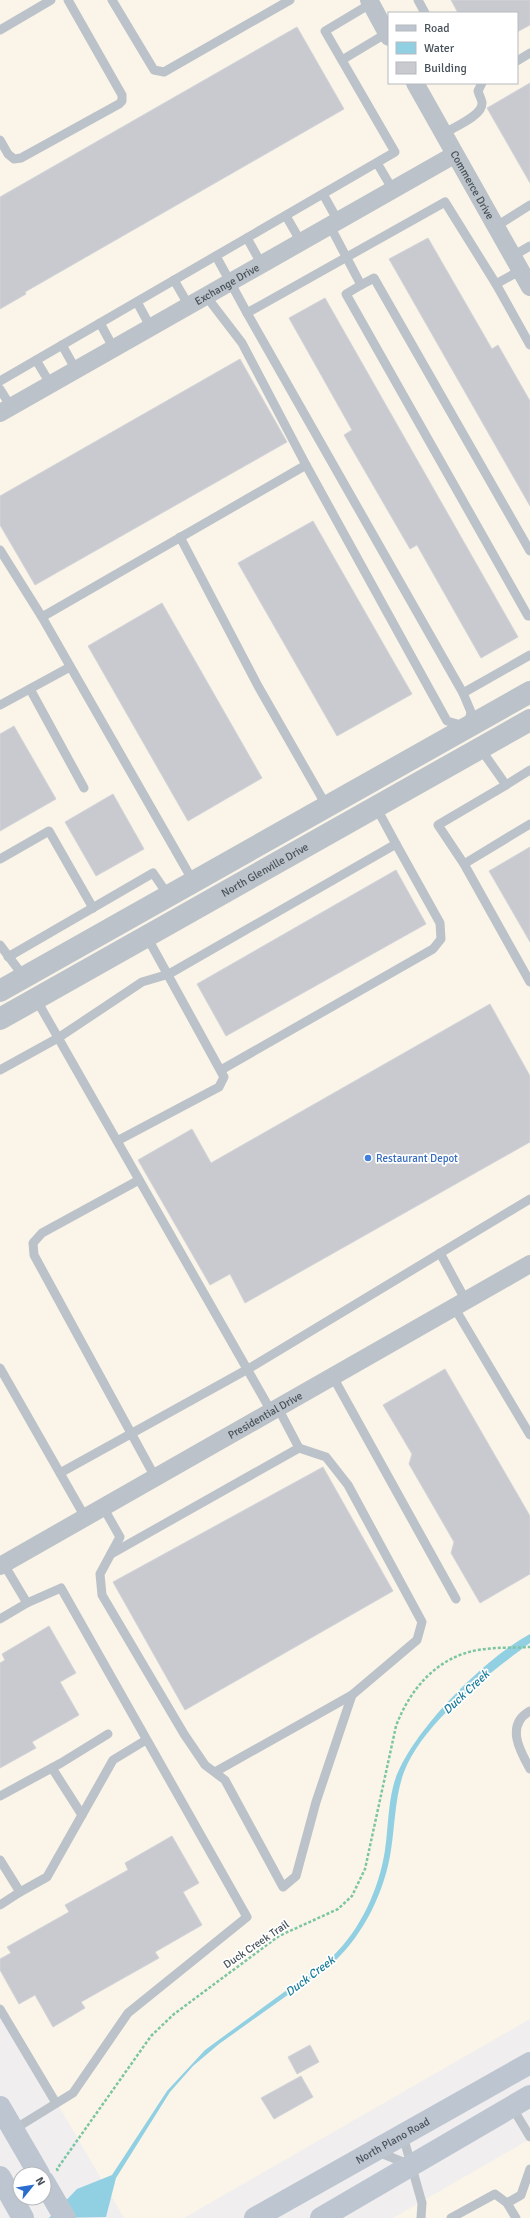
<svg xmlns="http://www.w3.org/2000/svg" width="530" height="2218" font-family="Signika,sans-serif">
  <rect width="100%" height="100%" fill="#f0eeee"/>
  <!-- commercial -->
  <g fill="#faf5e8" fill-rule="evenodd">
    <path d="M0 0H530V2019L184 2218H124L0 2005ZM389 13H517V83H389Z"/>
    <polygon points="530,2139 530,2218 393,2218"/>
  </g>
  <!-- water -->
  <path fill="#91d0e3" d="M530 1634V1643C488 1674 423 1722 404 1772 395 1796 395 1825 391 1850 385 1891 364 1934 334 1962L219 2044 193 2066 170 2092 116 2178 106 2217 49 2218 77 2189 112 2175 167 2091 205 2050 332 1957C361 1929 379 1889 385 1850 388 1829 388 1807 393 1787 405 1737 485 1658 530 1634Z"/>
  <!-- building -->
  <g fill="#c9cad0" stroke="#d2d4d9">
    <polygon points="451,0 530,0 530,25 517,32 517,13 458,13"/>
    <polygon points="297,27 344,109 25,292 26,294 0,309 0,197"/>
    <polygon points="530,83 530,183 487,108"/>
    <polygon points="428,238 492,349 498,345 530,401 530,506 389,259"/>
    <polygon points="325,298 518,637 481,658 417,545 410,549 344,435 352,430 289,318"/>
    <polygon points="240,359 287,442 35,585 0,525 0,496"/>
    <polygon points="313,521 412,694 337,736 238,563"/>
    <polygon points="162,603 262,778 188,821 88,646"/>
    <polygon points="14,726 56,799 0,831 0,734"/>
    <polygon points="113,794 144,849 96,876 65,822"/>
    <polygon points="530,847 530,942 489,871"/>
    <polygon points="396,870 426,924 226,1036 197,984"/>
    <polygon points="490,1004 530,1076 530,1142 245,1303 230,1274 210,1285 138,1160 192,1129 211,1163"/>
    <polygon points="445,1369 530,1516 530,1574 480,1603 451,1553 454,1542 409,1464 412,1454 383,1405"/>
    <polygon points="323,1467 393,1591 185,1710 113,1582"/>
    <polygon points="49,1626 76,1673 60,1682 79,1715 32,1742 36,1748 0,1768 0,1663 5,1660 2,1654"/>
    <polygon points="172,1836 199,1883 183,1892 202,1925 155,1952 159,1958 81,2002 85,2008 53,2027 35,1995 19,2004 0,1970 0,1959 11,1953 7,1947 69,1912 65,1905 128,1870 125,1863"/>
    <polygon points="310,2045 319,2062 297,2074 288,2057"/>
    <polygon points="301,2076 313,2097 274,2119 261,2098"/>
  </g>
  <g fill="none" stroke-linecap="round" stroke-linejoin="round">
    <!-- path -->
    <path stroke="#7cc5a3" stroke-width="2.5" stroke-dasharray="3 2" stroke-linecap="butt" d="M58 2171 57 2169 151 2036 174 2014 279 1936 338 1909 352 1896 365 1869 396 1726C410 1689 437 1657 478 1650 495 1647 513 1648 530 1647"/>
    <!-- service -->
    <g stroke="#bbc2c9" stroke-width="9">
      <polyline points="112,0 154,70 164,72 290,0"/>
      <polyline points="418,0 425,13"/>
      <polyline points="0,30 51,0"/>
      <polyline points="342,60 387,33"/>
      <polyline points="517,61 530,53"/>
      <path d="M443 134C452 128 483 116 482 103 482 100 479 95 478 91L482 83"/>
      <polyline points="0,140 8,154 14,159 21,158 119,104 122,101 122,95 68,0"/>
      <polyline points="377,163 393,190"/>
      <polyline points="323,194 338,221"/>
      <polyline points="286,216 301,242"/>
      <polyline points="330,226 361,285 346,294 528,616 530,616"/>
      <polyline points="495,227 530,205"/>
      <polyline points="247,238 262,265"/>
      <polyline points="216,256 247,313"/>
      <polyline points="513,256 530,246"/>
      <polyline points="174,280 189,306"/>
      <polyline points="496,284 530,345"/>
      <polyline points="361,285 374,278 530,551"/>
      <polyline points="137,302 151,328"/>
      <polyline points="100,323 114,349"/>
      <polyline points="62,345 76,370"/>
      <polyline points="36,360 51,385"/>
      <polyline points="0,381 395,152 325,31 372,3"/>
      <polyline points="0,389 11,407"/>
      <polyline points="306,465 447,721 468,727 471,712 463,693 247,313 445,202 496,284 521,270"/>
      <polyline points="180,537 258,686 326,805"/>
      <polyline points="0,550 42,617 306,465 242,343 206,296"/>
      <polyline points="42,617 193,881"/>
      <polyline points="30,689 84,788"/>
      <polyline points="463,693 530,655"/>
      <polyline points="0,705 70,667"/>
      <polyline points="480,748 506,785 438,825 464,864 530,982"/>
      <polyline points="506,785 530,770"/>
      <polyline points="0,859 49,831 93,908"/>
      <polyline points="464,864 530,824"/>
      <polyline points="0,945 24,977"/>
      <polyline points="8,957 153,873 168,895"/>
      <polyline points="36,999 271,1411"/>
      <polyline points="0,1070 58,1038 142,982 169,974 396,844 376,807"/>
      <polyline points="221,1070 433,949 441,939 440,923 396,844"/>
      <polyline points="117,1141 219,1087 224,1077 147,937"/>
      <polyline points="139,1180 42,1233 33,1243 34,1255 155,1477"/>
      <polyline points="440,1253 466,1301"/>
      <polyline points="454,1307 530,1435"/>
      <polyline points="0,1368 85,1517"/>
      <polyline points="333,1377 456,1599"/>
      <polyline points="60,1473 248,1369 530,1199"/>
      <polyline points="103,1507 120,1537 100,1574 102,1595 184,1734 205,1765 225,1780 283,1887 296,1876 316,1802 352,1695 417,1640 422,1622 348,1485 326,1457 299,1448 278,1408"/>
      <polyline points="111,1554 299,1448"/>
      <polyline points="0,1619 27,1603 2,1561"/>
      <path d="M530 1711C505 1725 520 1751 530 1769"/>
      <polyline points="52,1768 82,1815"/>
      <polyline points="215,1772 352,1695"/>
      <polyline points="0,1796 61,1763 108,1734"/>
      <polyline points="0,1860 20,1892 0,1905"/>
      <polyline points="20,1892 47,1877 113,1760 146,1740"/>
      <polyline points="0,2009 56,2103"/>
      <polyline points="512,2107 530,2137"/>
      <polyline points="13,2130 73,2093 128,2013 247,1917 61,1588 27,1603"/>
      <polyline points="403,2136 422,2203 421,2218"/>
      <polyline points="378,2152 408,2164"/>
      <polyline points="451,2218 495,2194 507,2203"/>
      <polyline points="516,2218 507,2203 521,2195 530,2169"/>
    </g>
    <!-- minor -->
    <g stroke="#bbc2c9" stroke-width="18">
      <polyline points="369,0 389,37"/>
      <path id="s1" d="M415 83 530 287"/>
      <path id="s2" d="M0 413 454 155"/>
      <path id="s3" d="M0 1566 530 1264"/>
    </g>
    <!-- tertiary -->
    <g stroke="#bbc2c9" stroke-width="22">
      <polyline points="0,991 530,692"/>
      <path id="s4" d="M0 1019 530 720"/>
    </g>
    <!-- secondary -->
    <g stroke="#bdc6d0" stroke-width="22">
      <polyline points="0,2107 39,2174"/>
      <polyline points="0,2177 23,2218"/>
      <polyline points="44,2182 65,2218"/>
      <path id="s5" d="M255 2218 530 2063"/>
      <polyline points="321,2218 530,2096"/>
    </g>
  </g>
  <!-- markers -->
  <circle fill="#3f7fe0" stroke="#fff" stroke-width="1.5" cx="368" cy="1158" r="4"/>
  <g text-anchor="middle" stroke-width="3.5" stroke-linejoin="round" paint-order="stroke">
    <!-- street labels -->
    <g font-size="11" fill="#485159" stroke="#fff">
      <text dy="4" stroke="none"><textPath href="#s1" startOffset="117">Commerce Drive</textPath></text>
      <text dy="4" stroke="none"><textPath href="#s2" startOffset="261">Exchange Drive</textPath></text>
      <text dy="4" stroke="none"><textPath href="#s4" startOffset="304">North Glenville Drive</textPath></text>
      <text dy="4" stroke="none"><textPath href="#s3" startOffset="305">Presidential Drive</textPath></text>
      <text transform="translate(256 1944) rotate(-34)" y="4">Duck Creek Trail</text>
      <text dy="4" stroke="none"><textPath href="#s5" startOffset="158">North Plano Road</textPath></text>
    </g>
    <!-- shop labels -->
    <g font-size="11" fill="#366cbe" stroke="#fff" text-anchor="start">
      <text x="376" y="1162">Restaurant Depot</text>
    </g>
    <!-- water labels -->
    <g font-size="12" font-style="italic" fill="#1a7c9a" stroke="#fff">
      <text transform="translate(466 1692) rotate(-43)" y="4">Duck Creek</text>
      <text transform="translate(310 1976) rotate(-37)" y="4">Duck Creek</text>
    </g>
  </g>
  <!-- legend -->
  <rect x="388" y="12" width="130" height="72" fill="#ffffff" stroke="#b6b9bd"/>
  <rect x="396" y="25" width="20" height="6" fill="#bdc6d0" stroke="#b6b9bd"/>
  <text x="424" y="32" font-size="12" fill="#485159">Road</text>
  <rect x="396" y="42" width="20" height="12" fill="#91d0e3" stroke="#b6b9bd"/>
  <text x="424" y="52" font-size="12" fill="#485159">Water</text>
  <rect x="396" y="62" width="20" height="12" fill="#c9cad0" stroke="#b6b9bd"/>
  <text x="424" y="72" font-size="12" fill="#485159">Building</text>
  <!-- north arrow -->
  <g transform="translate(32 2186) rotate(60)"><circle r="19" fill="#ffffff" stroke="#b6b9bd"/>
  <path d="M0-3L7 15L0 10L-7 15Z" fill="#2a6dce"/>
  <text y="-6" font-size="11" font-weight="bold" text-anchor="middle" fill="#485159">N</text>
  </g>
</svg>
